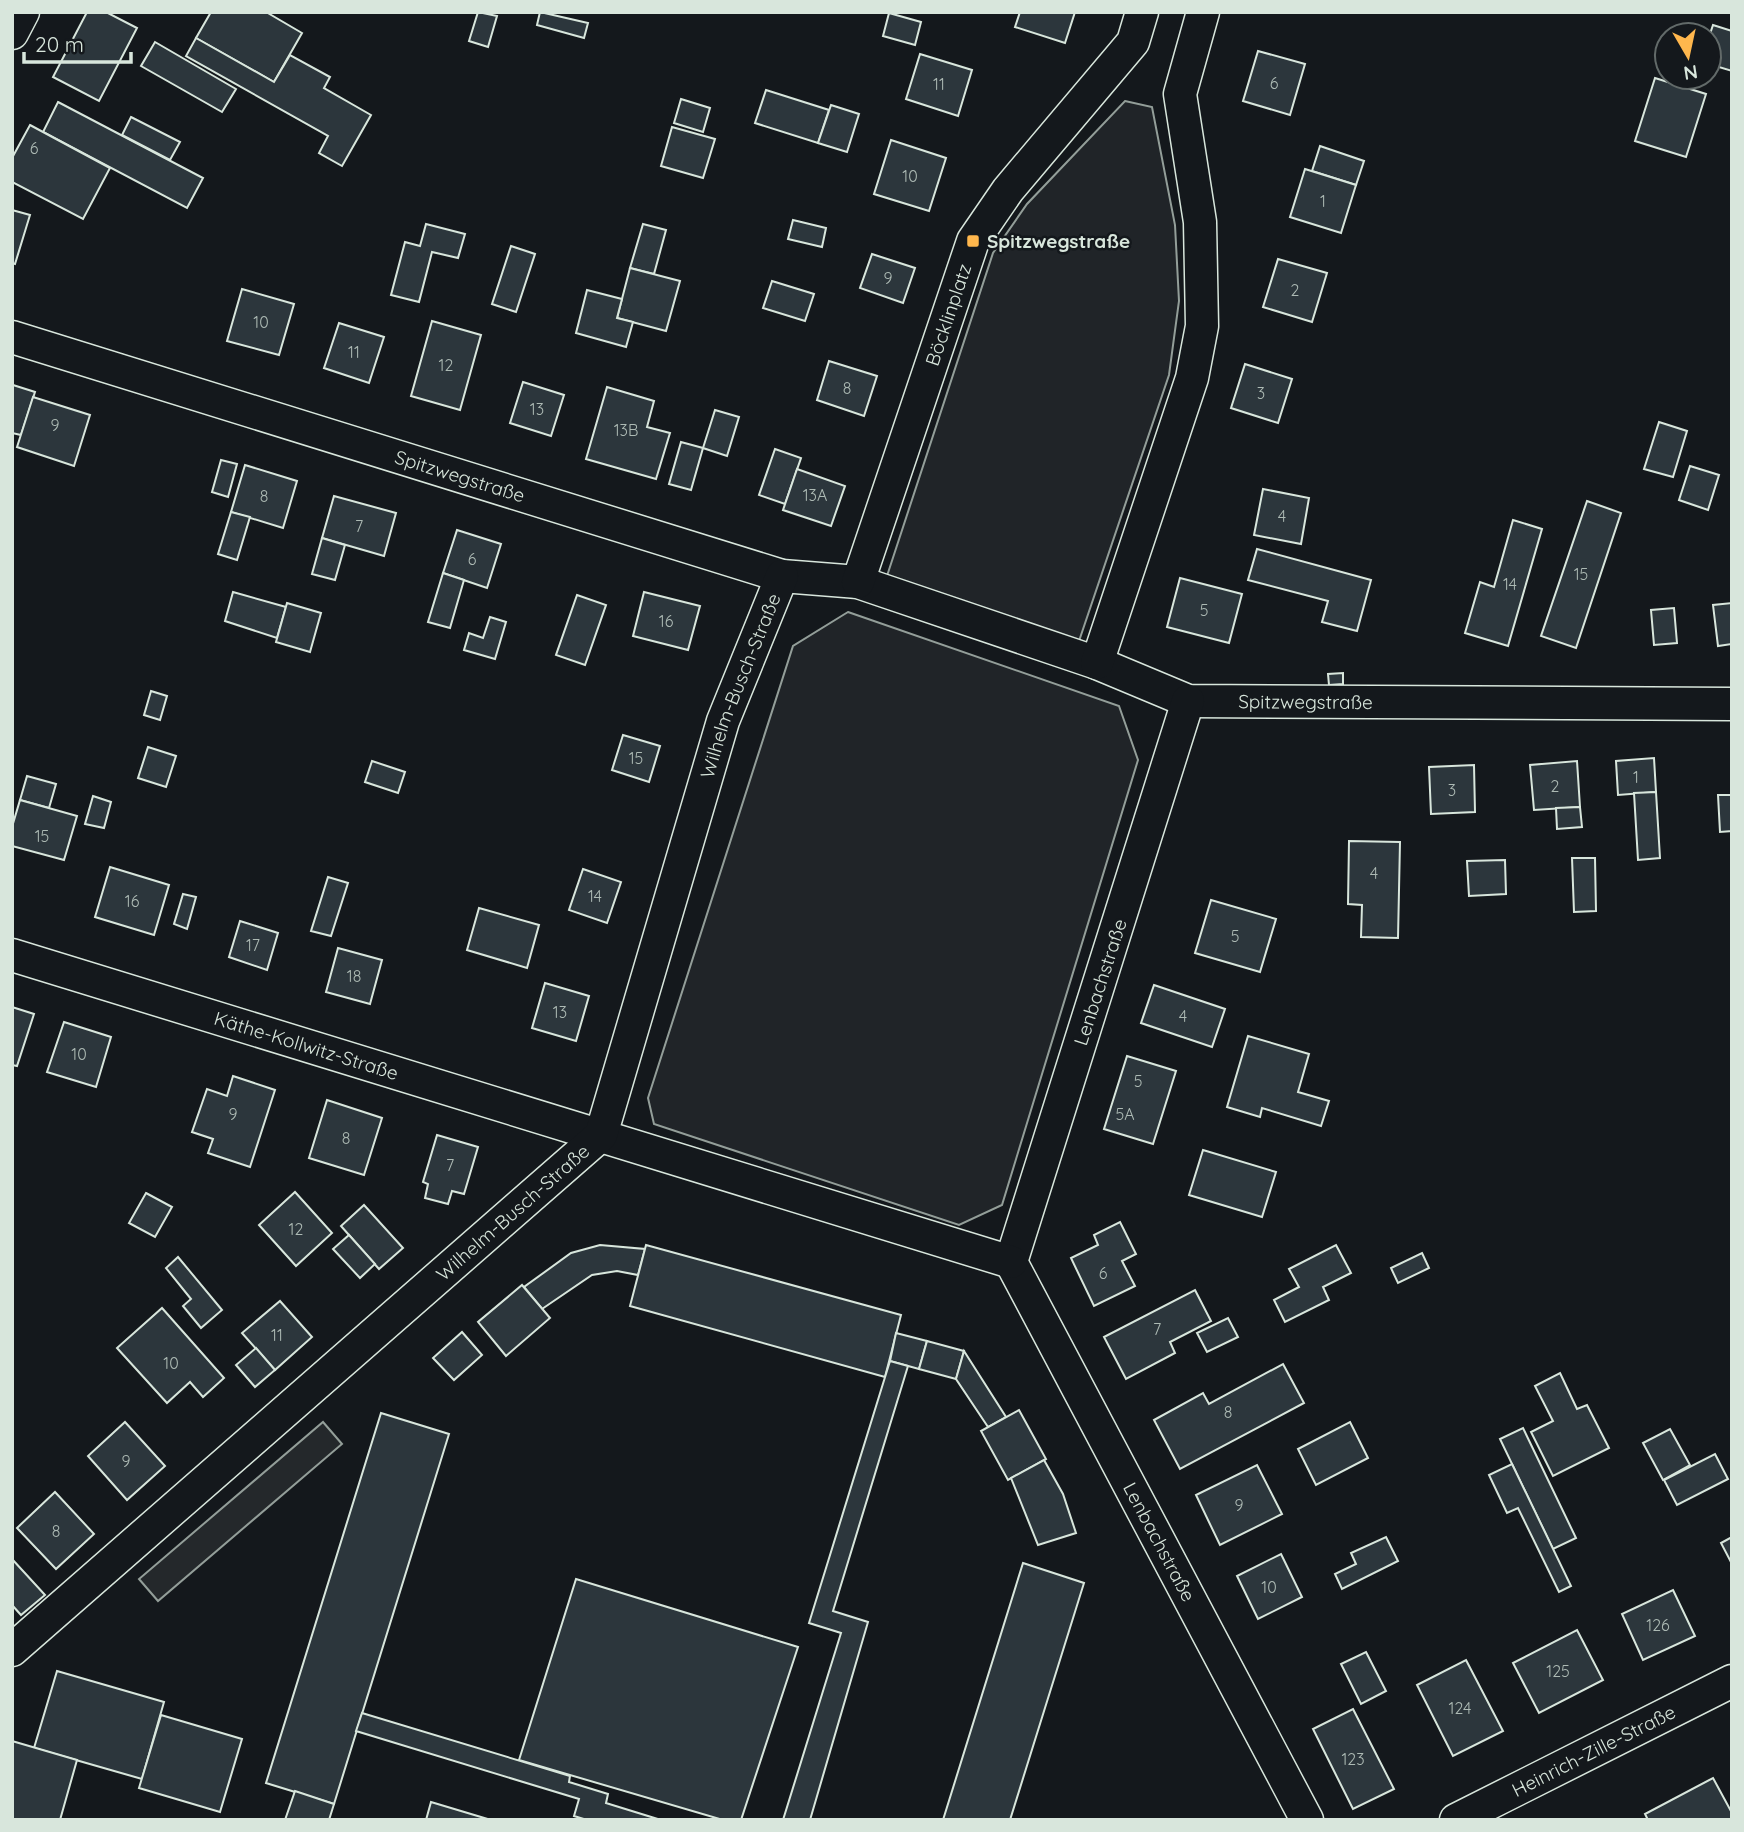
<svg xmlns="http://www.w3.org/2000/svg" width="1744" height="1832" font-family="Quicksand,sans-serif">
  <rect width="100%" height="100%" fill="#14181c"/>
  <!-- green -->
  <g fill="#202428" stroke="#939e99" stroke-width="2">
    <polygon points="1125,101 1152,107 1175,225 1179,301 1169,375 1079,641 885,582 993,253 1027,204"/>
    <polygon points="848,612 1119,706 1138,760 1002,1205 959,1225 654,1124 648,1098 793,646"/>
  </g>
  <!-- parking -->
  <polygon fill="#24282b" stroke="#939e99" stroke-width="2" points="323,1422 342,1444 158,1601 139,1579"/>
  <!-- building -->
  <g fill="#2c363c" stroke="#d8e6dc" stroke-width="2">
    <polygon points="87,12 106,12 137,28 99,101 53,77"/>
    <polygon points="211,12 266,12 302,33 274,82 196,38"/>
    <polygon points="478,12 497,16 488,47 469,41"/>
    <polygon points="540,12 588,23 584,38 537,25"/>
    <polygon points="1020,12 1075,12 1065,43 1015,27"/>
    <polygon points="889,13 921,22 915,45 883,36"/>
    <polygon points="1713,25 1732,31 1732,71 1709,64 1709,37"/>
    <polygon points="196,38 274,82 290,55 330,77 324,88 371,115 342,166 319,153 328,136 186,56"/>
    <polygon points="155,42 236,89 222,112 141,66"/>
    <polygon points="1258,51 1305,64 1290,115 1243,101"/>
    <polygon points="920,54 972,70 958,116 906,99"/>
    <polygon points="1655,78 1706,94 1686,157 1635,141"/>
    <polygon points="766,90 829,110 818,143 755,123"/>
    <polygon points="681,99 710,108 703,132 674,123"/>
    <polygon points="58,102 203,178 187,208 43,132"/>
    <polygon points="831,105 859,114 847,152 818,143"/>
    <polygon points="131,117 180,142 170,160 122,135"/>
    <polygon points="30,125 110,168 83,219 12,182 12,158"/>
    <polygon points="672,127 715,139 703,178 661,166"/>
    <polygon points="891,140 946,158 929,211 874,194"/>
    <polygon points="1320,146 1364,161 1356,185 1312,171"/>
    <polygon points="1305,169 1356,185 1341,233 1290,217"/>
    <polygon points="12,210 30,215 15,264 12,263"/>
    <polygon points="793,220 826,228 822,247 788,239"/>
    <polygon points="426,224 465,234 458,258 432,252 419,302 391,295 405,242 420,246"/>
    <polygon points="643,224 666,230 654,274 630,268"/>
    <polygon points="511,246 535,254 516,312 492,304"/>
    <polygon points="872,254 915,268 903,303 860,288"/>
    <polygon points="1278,259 1327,273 1312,322 1263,307"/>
    <polygon points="630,268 680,281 666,331 617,318"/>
    <polygon points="772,281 814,294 805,321 763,308"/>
    <polygon points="242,289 294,304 279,355 227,341"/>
    <polygon points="587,290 622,299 617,318 633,322 626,347 576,333"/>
    <polygon points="432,321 481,335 460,410 411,396"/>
    <polygon points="339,323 384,337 369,383 324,368"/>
    <polygon points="829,361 877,376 864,416 817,400"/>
    <polygon points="1245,364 1292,379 1278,423 1231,408"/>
    <polygon points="523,382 564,395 551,436 510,423"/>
    <polygon points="13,385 35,392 21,435 12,433"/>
    <polygon points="607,387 654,401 647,427 670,433 656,479 586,459"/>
    <polygon points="33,397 90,415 74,466 17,447"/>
    <polygon points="715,410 739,417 727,456 703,448"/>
    <polygon points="1659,422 1687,431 1673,477 1644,469"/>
    <polygon points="681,442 703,448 691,490 669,484"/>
    <polygon points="775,449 801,458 785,504 759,495"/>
    <polygon points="221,460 237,464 228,497 212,492"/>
    <polygon points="245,465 297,481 283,528 231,512"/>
    <polygon points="1690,466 1719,475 1708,510 1679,500"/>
    <polygon points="797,469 845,486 831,526 783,510"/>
    <polygon points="1263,489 1309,498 1301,544 1254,535"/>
    <polygon points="334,496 396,513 384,556 322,538"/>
    <polygon points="1587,501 1621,513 1576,648 1541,636"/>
    <polygon points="231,512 250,517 237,560 218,554"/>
    <polygon points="1513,520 1542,529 1508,646 1465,633 1480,582 1494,587"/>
    <polygon points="457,530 501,544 487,588 443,573"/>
    <polygon points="322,538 345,545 335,580 312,574"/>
    <polygon points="1257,549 1371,580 1357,631 1322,622 1328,601 1248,580"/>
    <polygon points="443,573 464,580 450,628 428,622"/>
    <polygon points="1180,578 1242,594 1229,643 1167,627"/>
    <polygon points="233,592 286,607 277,638 225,621"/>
    <polygon points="644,592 700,606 688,650 633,636"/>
    <polygon points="577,595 606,605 585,665 556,655"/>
    <polygon points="287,603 321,613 310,652 276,642"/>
    <polygon points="1732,603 1732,644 1718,646 1713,605"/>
    <polygon points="1674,608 1677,643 1654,645 1651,610"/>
    <polygon points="490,617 506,622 495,659 464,650 469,633 483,638"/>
    <polygon points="1343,673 1343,684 1329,685 1328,674"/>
    <polygon points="151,691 167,696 160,720 144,715"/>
    <polygon points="623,735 660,746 649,782 612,770"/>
    <polygon points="148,747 176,756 166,787 138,778"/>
    <polygon points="1654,758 1656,792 1618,795 1616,761"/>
    <polygon points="372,761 405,772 398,793 365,782"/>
    <polygon points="1577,761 1580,807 1534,810 1530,765"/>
    <polygon points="1474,765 1475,812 1431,814 1429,767"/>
    <polygon points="27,776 56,784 49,808 20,800"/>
    <polygon points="1656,792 1660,858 1638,860 1634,793"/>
    <polygon points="1718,795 1732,795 1732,831 1720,832"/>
    <polygon points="93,796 111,802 104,828 85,824"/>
    <polygon points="20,800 77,816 64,860 12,846 12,827"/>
    <polygon points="1580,807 1582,827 1557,829 1556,808"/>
    <polygon points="1349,841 1400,842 1398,938 1361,937 1362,905 1348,904"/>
    <polygon points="1572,858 1595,858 1596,911 1574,912"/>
    <polygon points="1505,860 1506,894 1469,896 1467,861"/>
    <polygon points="110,867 169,885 154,935 95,917"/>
    <polygon points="583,869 621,882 607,923 569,910"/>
    <polygon points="328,877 348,883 331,936 311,931"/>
    <polygon points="183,894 196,897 187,929 174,924"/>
    <polygon points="1211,900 1276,919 1260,972 1195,953"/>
    <polygon points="479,908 539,925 527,968 467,950"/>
    <polygon points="240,921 278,933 267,970 229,957"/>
    <polygon points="338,948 382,960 370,1004 326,992"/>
    <polygon points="545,983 589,996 576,1041 532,1028"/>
    <polygon points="1154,985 1225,1009 1212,1047 1141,1023"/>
    <polygon points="12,1007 34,1014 17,1066 12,1065"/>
    <polygon points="64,1022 111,1037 96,1087 47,1072"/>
    <polygon points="1248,1036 1309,1054 1298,1092 1329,1101 1321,1126 1262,1108 1260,1117 1227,1107"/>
    <polygon points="1127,1056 1176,1071 1153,1144 1104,1129"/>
    <polygon points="233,1076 275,1090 250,1167 208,1153 213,1139 192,1132 207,1089 227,1096"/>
    <polygon points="327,1100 382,1118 364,1175 309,1158"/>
    <polygon points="437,1135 478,1147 464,1194 452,1191 448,1204 425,1198 428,1184 423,1182"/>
    <polygon points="1203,1150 1276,1172 1262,1217 1189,1195"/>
    <polygon points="295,1192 332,1233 296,1266 259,1225"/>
    <polygon points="146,1193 172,1207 155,1237 129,1223"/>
    <polygon points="364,1205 403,1248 379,1269 341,1226"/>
    <polygon points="1120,1222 1136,1254 1122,1261 1135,1286 1094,1306 1071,1258 1098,1245 1094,1235"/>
    <polygon points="349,1235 375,1264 360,1278 333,1249"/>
    <polygon points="600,1245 645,1249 638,1275 617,1271 592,1275 542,1309 524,1287 571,1253"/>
    <polygon points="646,1245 901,1315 885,1377 630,1306"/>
    <polygon points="1336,1245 1351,1273 1323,1287 1329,1300 1285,1322 1274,1300 1299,1287 1289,1269"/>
    <polygon points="1422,1253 1429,1268 1398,1283 1391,1268"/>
    <polygon points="178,1257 222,1310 201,1328 183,1306 191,1299 166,1268"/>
    <polygon points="522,1285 550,1318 506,1356 478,1322"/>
    <polygon points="1195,1290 1211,1321 1170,1342 1175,1353 1126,1379 1104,1337"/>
    <polygon points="280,1301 312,1337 275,1370 242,1333"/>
    <polygon points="162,1308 224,1378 203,1397 190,1382 167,1403 117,1348"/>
    <polygon points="1228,1318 1238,1337 1207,1352 1197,1333"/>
    <polygon points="462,1332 482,1355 454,1380 433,1358"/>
    <polygon points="896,1333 927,1341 919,1369 890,1361"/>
    <polygon points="927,1341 964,1351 956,1379 919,1369"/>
    <polygon points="256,1348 275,1370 255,1387 236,1365"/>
    <polygon points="964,1351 1006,1417 988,1427 956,1379"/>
    <polygon points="890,1361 908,1366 833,1611 868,1622 810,1820 783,1820 841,1633 809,1623"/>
    <polygon points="1283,1364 1304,1403 1180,1469 1154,1420 1203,1393 1209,1404"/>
    <polygon points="1560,1373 1577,1409 1587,1405 1609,1448 1553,1476 1531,1432 1553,1421 1535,1386"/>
    <polygon points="1019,1410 1046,1459 1008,1480 981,1431"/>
    <polygon points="381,1413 449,1434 334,1804 266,1783"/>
    <polygon points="125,1422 165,1466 127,1500 88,1456"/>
    <polygon points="1350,1422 1368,1458 1316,1485 1298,1449"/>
    <polygon points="1523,1428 1576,1538 1553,1549 1500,1439"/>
    <polygon points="1670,1429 1690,1465 1663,1480 1643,1443"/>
    <polygon points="1715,1454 1728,1479 1677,1505 1664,1480"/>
    <polygon points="1044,1460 1063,1494 1076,1533 1038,1545 1011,1478"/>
    <polygon points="1512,1464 1571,1586 1559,1592 1518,1508 1507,1513 1489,1475"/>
    <polygon points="1257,1465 1282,1514 1220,1545 1196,1495"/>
    <polygon points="55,1492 94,1534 56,1569 17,1528"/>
    <polygon points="1386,1537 1398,1561 1342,1589 1335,1574 1356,1564 1351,1553"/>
    <polygon points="1732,1537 1732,1564 1721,1543"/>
    <polygon points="1281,1554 1302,1597 1258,1619 1237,1576"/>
    <polygon points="12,1559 45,1595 21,1615 12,1605"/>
    <polygon points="1023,1563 1084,1583 1010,1820 943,1820"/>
    <polygon points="576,1579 798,1647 741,1820 723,1820 519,1760"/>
    <polygon points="1673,1590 1695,1636 1643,1660 1622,1614"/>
    <polygon points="1577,1630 1603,1680 1539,1713 1513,1663"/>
    <polygon points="1366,1652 1386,1691 1361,1704 1341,1664"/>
    <polygon points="1466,1660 1503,1731 1453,1756 1417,1685"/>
    <polygon points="57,1671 164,1702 142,1779 34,1748"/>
    <polygon points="1353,1709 1394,1789 1353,1809 1313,1729"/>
    <polygon points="362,1713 570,1776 569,1782 608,1794 606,1803 661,1820 587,1820 574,1816 579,1799 356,1731"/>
    <polygon points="161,1715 242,1739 220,1812 139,1788"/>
    <polygon points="12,1741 77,1760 60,1820 12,1820"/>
    <polygon points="1713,1778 1732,1813 1732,1820 1648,1820 1645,1814"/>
    <polygon points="295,1791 334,1804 329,1820 285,1820"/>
    <polygon points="431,1802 491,1820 426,1820"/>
  </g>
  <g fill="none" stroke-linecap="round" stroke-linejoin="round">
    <defs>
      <g id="minor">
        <polyline points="12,33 23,12"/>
        <path id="s1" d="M12 337 782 576 858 582 1097 663 1188 701 1732 704"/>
        <path id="s2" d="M858 582 973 241 1008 190 1133 42 1142 12"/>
        <polyline points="1097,663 1192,378 1202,326 1200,222 1180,94 1203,12"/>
        <path id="s3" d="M1188 701 1011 1262 1307 1820"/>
        <path id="s4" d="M12 955 1011 1262"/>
        <path id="s5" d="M12 1650 601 1135 723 721 782 576"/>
        <path id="s6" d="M1456 1820 1732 1681"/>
      </g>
    </defs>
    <!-- minor casing -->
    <use href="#minor" stroke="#d8e6dc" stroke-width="35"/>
    <!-- minor -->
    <use href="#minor" stroke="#14181c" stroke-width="32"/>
  </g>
  <!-- markers -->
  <rect fill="#ffb74d" stroke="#14181c" stroke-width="2.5" x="966" y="234" width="14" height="14" rx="3.5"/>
  <g text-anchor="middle" stroke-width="5" stroke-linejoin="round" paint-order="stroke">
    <!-- number labels -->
    <g font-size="16" fill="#adbab4">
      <text x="1274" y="89">6</text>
      <text x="939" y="90">11</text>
      <text x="34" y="154">6</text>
      <text x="910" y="182">10</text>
      <text x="1323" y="207">1</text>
      <text x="888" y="284">9</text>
      <text x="1295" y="296">2</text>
      <text x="261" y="328">10</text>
      <text x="354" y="358">11</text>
      <text x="446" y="371">12</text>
      <text x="847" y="394">8</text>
      <text x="1261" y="399">3</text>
      <text x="537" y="415">13</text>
      <text x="55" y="431">9</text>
      <text x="626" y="436">13B</text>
      <text x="815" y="501">13A</text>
      <text x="264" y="502">8</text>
      <text x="1282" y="522">4</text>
      <text x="359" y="532">7</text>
      <text x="472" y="565">6</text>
      <text x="1581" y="580">15</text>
      <text x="1510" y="590">14</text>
      <text x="1204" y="616">5</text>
      <text x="666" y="627">16</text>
      <text x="636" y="764">15</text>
      <text x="1636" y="783">1</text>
      <text x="1555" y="792">2</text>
      <text x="1452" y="796">3</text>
      <text x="42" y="842">15</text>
      <text x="1374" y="879">4</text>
      <text x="595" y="902">14</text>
      <text x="132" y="907">16</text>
      <text x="1235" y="942">5</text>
      <text x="253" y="951">17</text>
      <text x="354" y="982">18</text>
      <text x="560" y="1018">13</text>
      <text x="1183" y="1022">4</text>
      <text x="79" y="1060">10</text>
      <text x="1138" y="1087">5</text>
      <text x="233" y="1120">9</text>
      <text x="1125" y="1120">5A</text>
      <text x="346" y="1144">8</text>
      <text x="450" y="1171">7</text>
      <text x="296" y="1235">12</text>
      <text x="1103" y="1279">6</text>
      <text x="1157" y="1335">7</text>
      <text x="277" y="1341">11</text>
      <text x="171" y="1369">10</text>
      <text x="1228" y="1418">8</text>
      <text x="126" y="1467">9</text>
      <text x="1239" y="1511">9</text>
      <text x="56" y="1537">8</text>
      <text x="1269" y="1593">10</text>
      <text x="1658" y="1631">126</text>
      <text x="1558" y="1677">125</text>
      <text x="1460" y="1714">124</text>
      <text x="1353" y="1765">123</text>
    </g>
    <!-- poi labels -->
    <g font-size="19" font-weight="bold" fill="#d8e6dc" stroke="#14181c" text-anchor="start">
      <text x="987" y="248">Spitzwegstraße</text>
    </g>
    <!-- street labels -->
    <g font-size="19" fill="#d8e6dc" stroke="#14181c">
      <text dy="7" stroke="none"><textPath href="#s2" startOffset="282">Böcklinplatz</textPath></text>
      <text dy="7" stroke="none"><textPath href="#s1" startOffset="469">Spitzwegstraße</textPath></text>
      <text dy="7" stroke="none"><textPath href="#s5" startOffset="1253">Wilhelm-Busch-Straße</textPath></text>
      <text dy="7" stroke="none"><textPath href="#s1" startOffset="1351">Spitzwegstraße</textPath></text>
      <text transform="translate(1100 982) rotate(-72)" y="7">Lenbachstraße</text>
      <text dy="7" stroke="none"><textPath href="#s4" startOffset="308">Käthe-Kollwitz-Straße</textPath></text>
      <text dy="7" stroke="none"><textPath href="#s5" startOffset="665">Wilhelm-Busch-Straße</textPath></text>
      <text dy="7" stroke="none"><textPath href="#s3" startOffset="905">Lenbachstraße</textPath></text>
      <text dy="7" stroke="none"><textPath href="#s6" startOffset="154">Heinrich-Zille-Straße</textPath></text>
    </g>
  </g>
  <!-- border -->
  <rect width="1744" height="1832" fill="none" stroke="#d8e6dc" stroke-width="28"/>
  <!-- north arrow -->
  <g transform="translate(1688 56) rotate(171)"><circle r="33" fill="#14181c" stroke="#626a69" stroke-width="2"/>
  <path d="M0-5L12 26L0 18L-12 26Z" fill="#ffb74d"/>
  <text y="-10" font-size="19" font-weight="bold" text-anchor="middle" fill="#d8e6dc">N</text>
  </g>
  <!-- scale -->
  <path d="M24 52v10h107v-10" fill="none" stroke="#d8e6dc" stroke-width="3.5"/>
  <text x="35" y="52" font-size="21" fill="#d8e6dc" stroke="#14181c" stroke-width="5" paint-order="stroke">20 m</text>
</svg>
